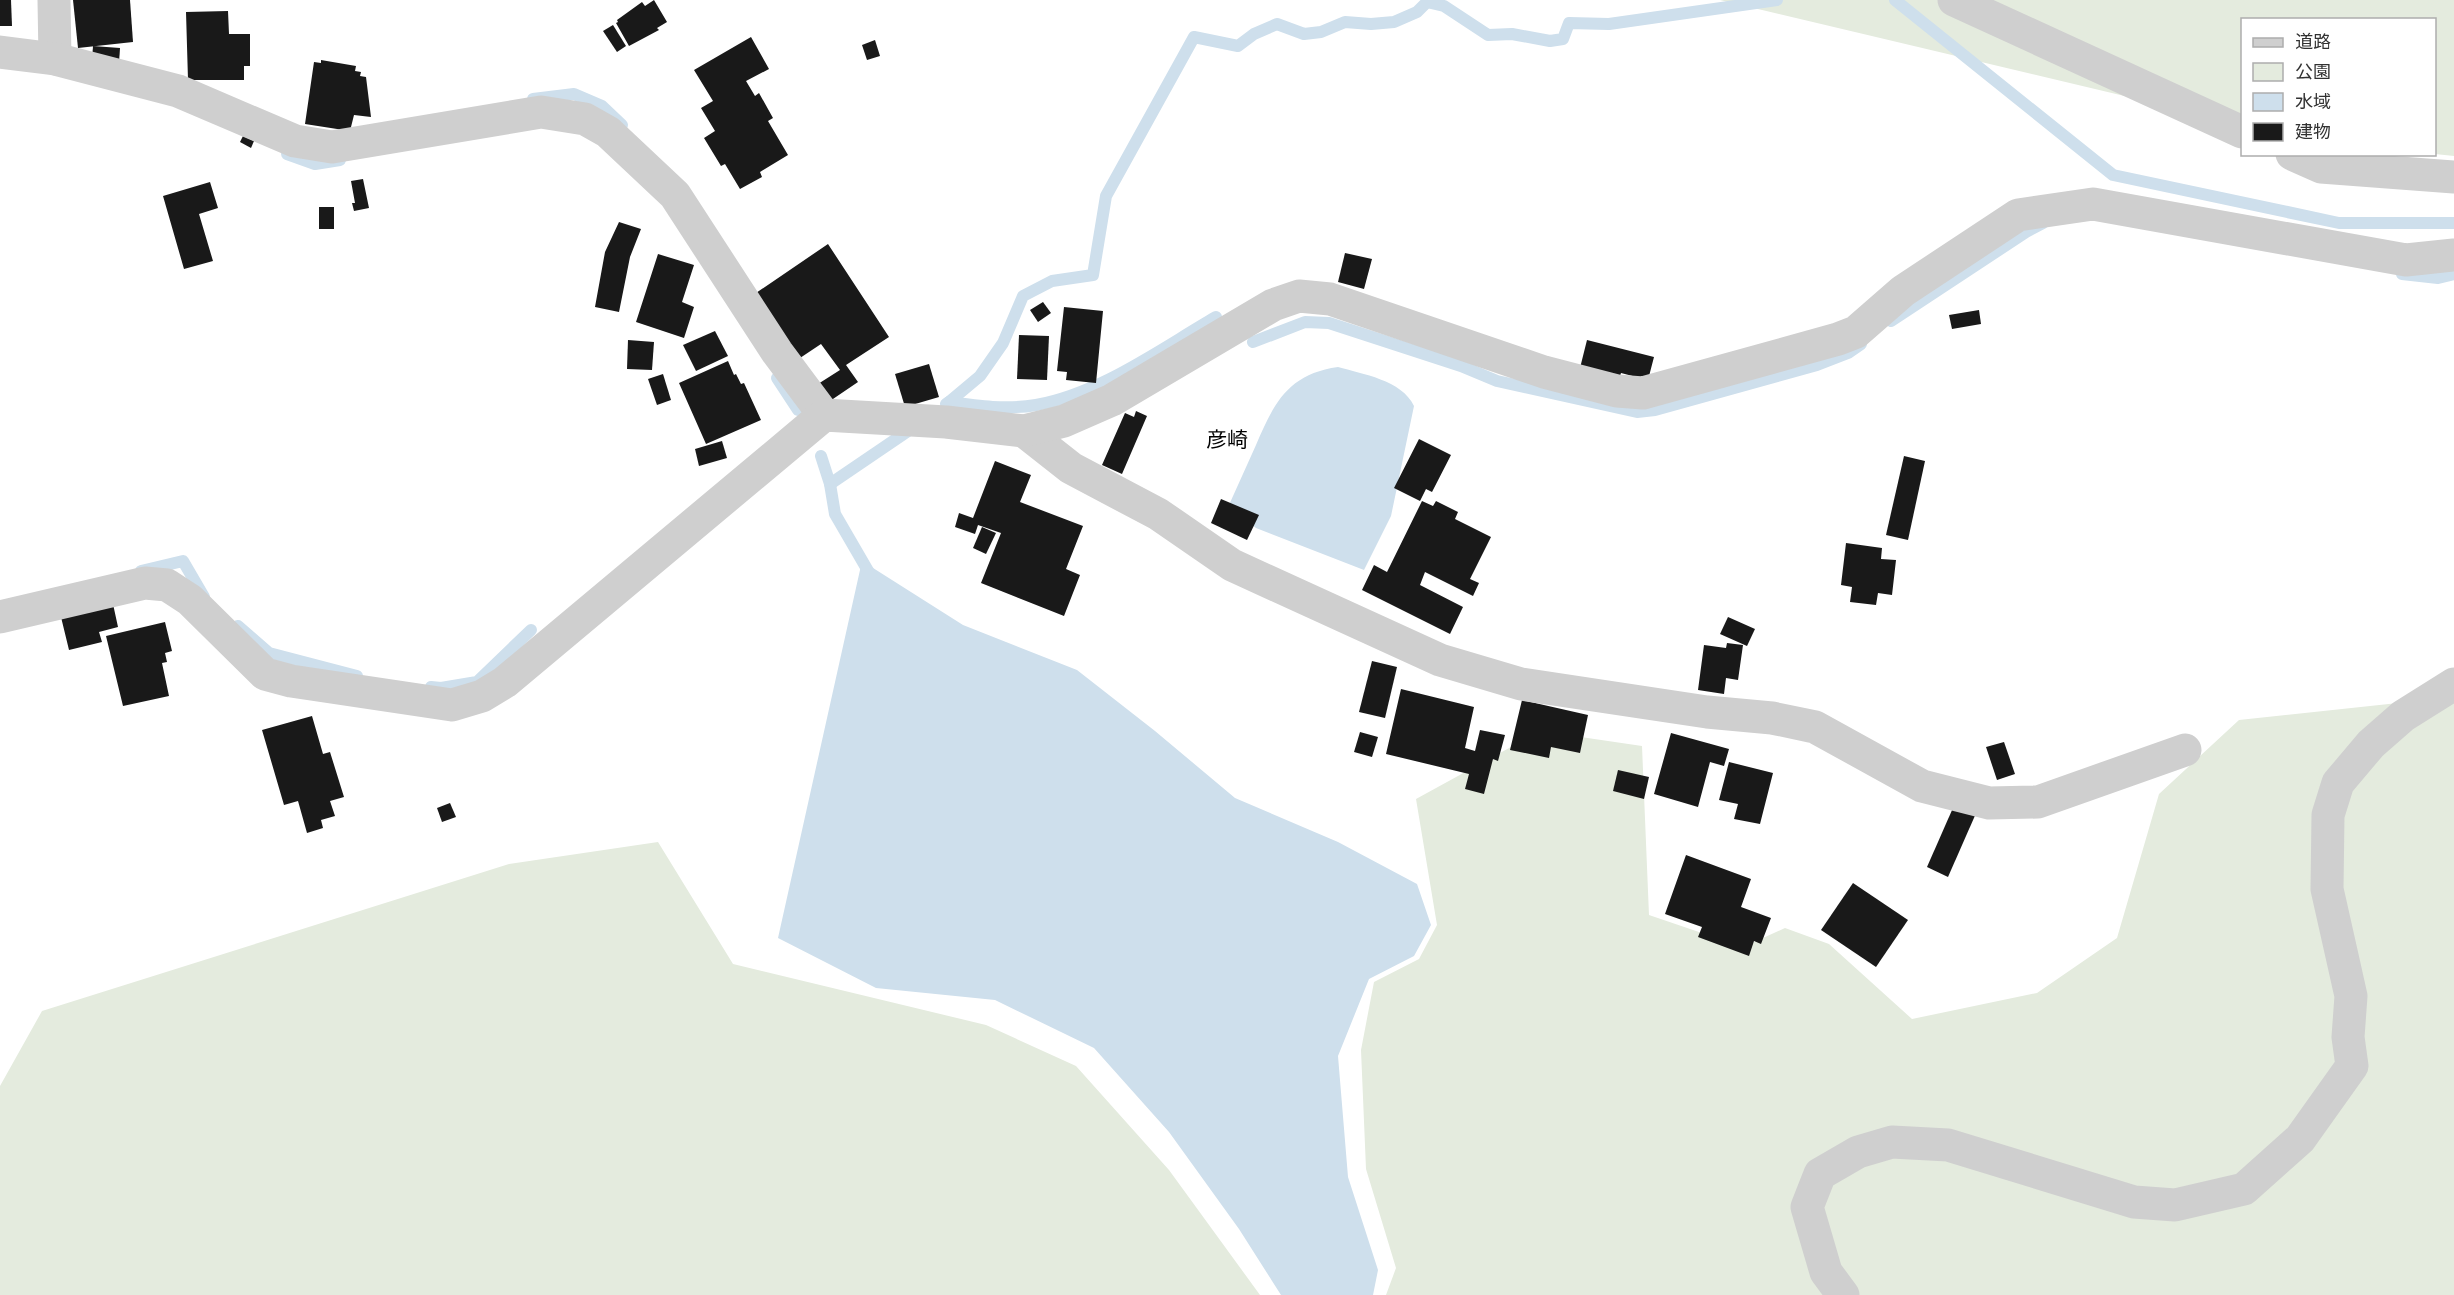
<svg xmlns="http://www.w3.org/2000/svg" width="2454" height="1295" font-family="'DejaVu Sans','Noto Sans JP',sans-serif">
  <rect width="100%" height="100%" fill="#fff"/>
  <!-- green -->
  <g fill="#e4ebde">
    <polygon points="1720,0 2454,0 2454,156 2435,154 2434,20 2242,20 2242,124"/>
    <polygon points="2454,697 2454,1295 1386,1295 1396,1268 1366,1169 1361,1050 1374,982 1419,959 1437,925 1416,799 1540,731 1642,746 1649,915 1743,947 1785,928 1829,944 1912,1019 2037,993 2117,938 2159,794 2239,720"/>
    <polygon points="658,842 733,964 986,1025 1076,1066 1169,1170 1260,1295 0,1295 0,1086 42,1011 509,864"/>
  </g>
  <!-- water -->
  <g fill="#cedfec">
    <path d="M1338 367C1362 374 1402 380 1414 406L1391 516 1364 570 1256 528 1229 505C1238 485 1247 465 1256 445 1274 403 1288 374 1338 367Z"/>
    <polygon points="862,561 963,625 1077,670 1155,731 1235,798 1338,842 1417,884 1431,925 1414,956 1369,979 1338,1056 1348,1177 1378,1270 1373,1295 1281,1295 1239,1229 1169,1132 1094,1048 995,1000 876,988 778,938"/>
  </g>
  <g fill="none" stroke-linecap="round" stroke-linejoin="round">
    <!-- stream -->
    <g stroke="#cedfec" stroke-width="12">
      <polyline points="1895,0 2113,175 2339,223 2454,223"/>
      <polyline points="533,99 574,94 602,106 622,125"/>
      <polyline points="287,154 315,164 340,160"/>
      <polyline points="2402,274 2438,278 2454,274"/>
      <polyline points="1891,321 2026,232 2043,223"/>
      <polyline points="1253,342 1305,322 1329,323 1461,366 1497,381 1637,412 1655,410 1817,365 1848,353 1861,344"/>
      <polyline points="777,378 798,410"/>
      <polyline points="949,402 980,376 1003,343 1023,296 1052,281 1093,275 1106,196 1194,37 1238,46 1254,34 1277,24 1304,34 1321,32 1345,22 1371,24 1394,22 1417,12 1427,2 1444,6 1488,35 1512,34 1550,41 1563,39 1569,23 1609,24 1777,0"/>
      <path d="M946 404 949 402C978 406 1007 410 1036 405 1101 393 1159 350 1216 317"/>
      <polyline points="821,456 830,484 835,514 871,576"/>
      <polyline points="830,484 908,431"/>
      <polyline points="141,571 183,561 204,597"/>
      <polyline points="238,626 269,653 357,676"/>
      <polyline points="431,687 441,688 477,682 531,630"/>
    </g>
  </g>
  <!-- building -->
  <g fill="#191919">
    <polygon points="0,0 11,0 12,26 0,26"/>
    <polygon points="73,0 130,0 133,42 78,48"/>
    <polygon points="654,0 667,22 657,28 659,30 629,46 616,23 618,22 617,20 642,2 645,6"/>
    <polygon points="228,11 229,34 250,34 250,66 244,66 244,80 188,80 186,12"/>
    <polygon points="613,25 626,46 617,52 603,31"/>
    <polygon points="751,37 769,69 746,81 755,96 759,93 773,118 768,121 788,155 760,172 762,177 740,189 725,164 721,166 704,138 715,131 701,108 713,101 694,70"/>
    <polygon points="875,40 880,56 867,60 862,45"/>
    <polygon points="93,46 120,48 119,63 92,60"/>
    <polygon points="321,60 356,66 355,71 361,72 360,76 366,77 371,117 354,115 350,131 305,124 314,62 321,63"/>
    <polygon points="243,136 254,141 251,148 240,142"/>
    <polygon points="363,179 369,208 354,211 352,203 355,203 351,181"/>
    <polygon points="210,182 218,208 199,214 213,261 184,269 163,196"/>
    <rect x="319" y="207" width="15" height="22"/>
    <polygon points="619,222 641,229 630,257 619,312 595,307 605,252"/>
    <polygon points="828,244 889,337 846,365 858,382 830,401 818,384 840,370 821,344 797,360 753,295"/>
    <polygon points="1345,253 1372,259 1364,289 1338,282"/>
    <polygon points="658,254 694,265 682,302 694,307 684,338 636,322"/>
    <polygon points="1043,302 1051,313 1038,322 1030,310"/>
    <polygon points="1064,307 1103,311 1096,383 1066,380 1067,372 1057,371"/>
    <polygon points="1979,310 1981,324 1952,329 1949,315"/>
    <polygon points="715,331 728,356 696,371 683,345"/>
    <polygon points="1019,335 1049,336 1047,380 1017,379"/>
    <polygon points="628,340 654,342 652,370 627,369"/>
    <polygon points="1587,340 1654,357 1648,380 1621,373 1619,379 1580,368"/>
    <polygon points="728,361 734,375 736,374 741,384 744,383 761,420 706,444 679,383"/>
    <polygon points="929,364 939,397 905,407 895,374"/>
    <polygon points="663,374 671,400 657,405 648,379"/>
    <polygon points="1136,411 1147,416 1122,474 1102,465 1125,413 1134,417"/>
    <polygon points="1419,439 1451,455 1432,492 1426,489 1420,501 1394,488"/>
    <polygon points="722,441 727,458 699,466 695,449"/>
    <polygon points="1904,456 1925,461 1908,540 1886,535"/>
    <polygon points="995,461 1031,475 1020,502 1083,526 1066,569 1080,575 1064,616 981,583 1001,533 978,525 975,534 955,527 959,513 973,518"/>
    <polygon points="1221,499 1259,515 1247,540 1211,523"/>
    <polygon points="1422,501 1433,506 1436,501 1458,512 1455,519 1491,537 1470,579 1479,583 1473,596 1425,572 1420,585 1463,607 1450,634 1362,590 1374,565 1387,572"/>
    <polygon points="982,527 996,533 986,554 973,548"/>
    <polygon points="1846,543 1882,548 1881,559 1896,560 1892,595 1878,593 1876,605 1850,602 1852,587 1841,585"/>
    <polygon points="113,604 118,627 99,632 102,642 69,650 61,617"/>
    <polygon points="1728,617 1755,629 1747,646 1720,634"/>
    <polygon points="165,622 172,651 165,653 167,662 162,663 169,696 123,706 106,636"/>
    <polygon points="1727,643 1743,645 1738,680 1726,678 1724,694 1698,690 1704,645 1726,648"/>
    <polygon points="1372,661 1397,667 1385,718 1359,712"/>
    <polygon points="1401,689 1474,707 1465,748 1475,751 1480,730 1505,735 1498,761 1493,759 1484,794 1465,789 1469,774 1386,754"/>
    <polygon points="1522,700 1588,715 1580,753 1551,747 1549,758 1510,750"/>
    <polygon points="312,716 323,754 330,752 344,797 330,801 335,816 321,820 323,828 307,833 298,801 284,805 262,730"/>
    <polygon points="1360,732 1378,737 1372,757 1354,752"/>
    <polygon points="1671,733 1729,749 1724,766 1710,762 1698,807 1654,794"/>
    <polygon points="2004,742 2015,774 1997,780 1986,747"/>
    <polygon points="1729,762 1773,773 1760,824 1734,819 1738,804 1719,800"/>
    <polygon points="1618,770 1649,777 1644,799 1613,791"/>
    <polygon points="1956,801 1977,811 1948,877 1927,867"/>
    <polygon points="450,803 456,817 442,822 437,808"/>
    <polygon points="1686,855 1751,879 1741,907 1771,918 1761,944 1754,941 1749,956 1698,937 1702,927 1665,914"/>
    <polygon points="1853,883 1908,920 1876,967 1821,930"/>
  </g>
  <g fill="none" stroke-linecap="round" stroke-linejoin="round">
    <!-- minor -->
    <g stroke="#cfcfcf" stroke-width="33">
      <polyline points="54,0 55,59"/>
      <polyline points="1954,0 2242,132"/>
      <polyline points="0,52 55,59 178,91 295,141 332,147 541,112 585,119 608,132 675,195 777,352 824,415"/>
      <polyline points="2292,154 2321,167 2454,177"/>
      <polyline points="1024,431 1071,468 1158,514 1232,565 1440,660 1521,684 1707,712 1772,718 1815,727 1922,786 1989,803 2038,802 2185,750"/>
      <polyline points="0,617 145,583 167,585 190,600 265,674 291,681 452,705 482,696 505,682 824,415 946,422 1024,431 1064,421 1112,400 1273,305 1299,296 1330,299 1544,372 1617,391 1643,393 1838,339 1856,332 1903,291 2018,215 2093,204 2406,260 2454,255"/>
      <polyline points="1843,1295 1826,1272 1807,1207 1820,1174 1858,1152 1892,1142 1948,1145 2134,1202 2175,1205 2244,1189 2300,1139 2352,1066 2348,1037 2351,996 2327,889 2328,815 2338,783 2371,744 2403,716 2454,684"/>
    </g>
  </g>
  <g text-anchor="middle" stroke-width="6" stroke-linejoin="round" paint-order="stroke">
    <!-- quarter labels -->
    <g font-size="21" fill="#000" stroke="#fff">
      <text x="1227" y="447">彦崎</text>
    </g>
  </g>
  <!-- legend -->
  <rect x="2241" y="18" width="195" height="138" fill="#ffffff" stroke="#adadad" stroke-width="1.5"/>
  <rect x="2253" y="38" width="30" height="9" fill="#cfcfcf" stroke="#adadad" stroke-width="1.5"/>
  <text x="2295" y="48" font-size="18" fill="#323232">道路</text>
  <rect x="2253" y="63" width="30" height="18" fill="#e4ebde" stroke="#adadad" stroke-width="1.5"/>
  <text x="2295" y="78" font-size="18" fill="#323232">公園</text>
  <rect x="2253" y="93" width="30" height="18" fill="#cedfec" stroke="#adadad" stroke-width="1.5"/>
  <text x="2295" y="108" font-size="18" fill="#323232">水域</text>
  <rect x="2253" y="123" width="30" height="18" fill="#191919" stroke="#adadad" stroke-width="1.5"/>
  <text x="2295" y="138" font-size="18" fill="#323232">建物</text>
</svg>
